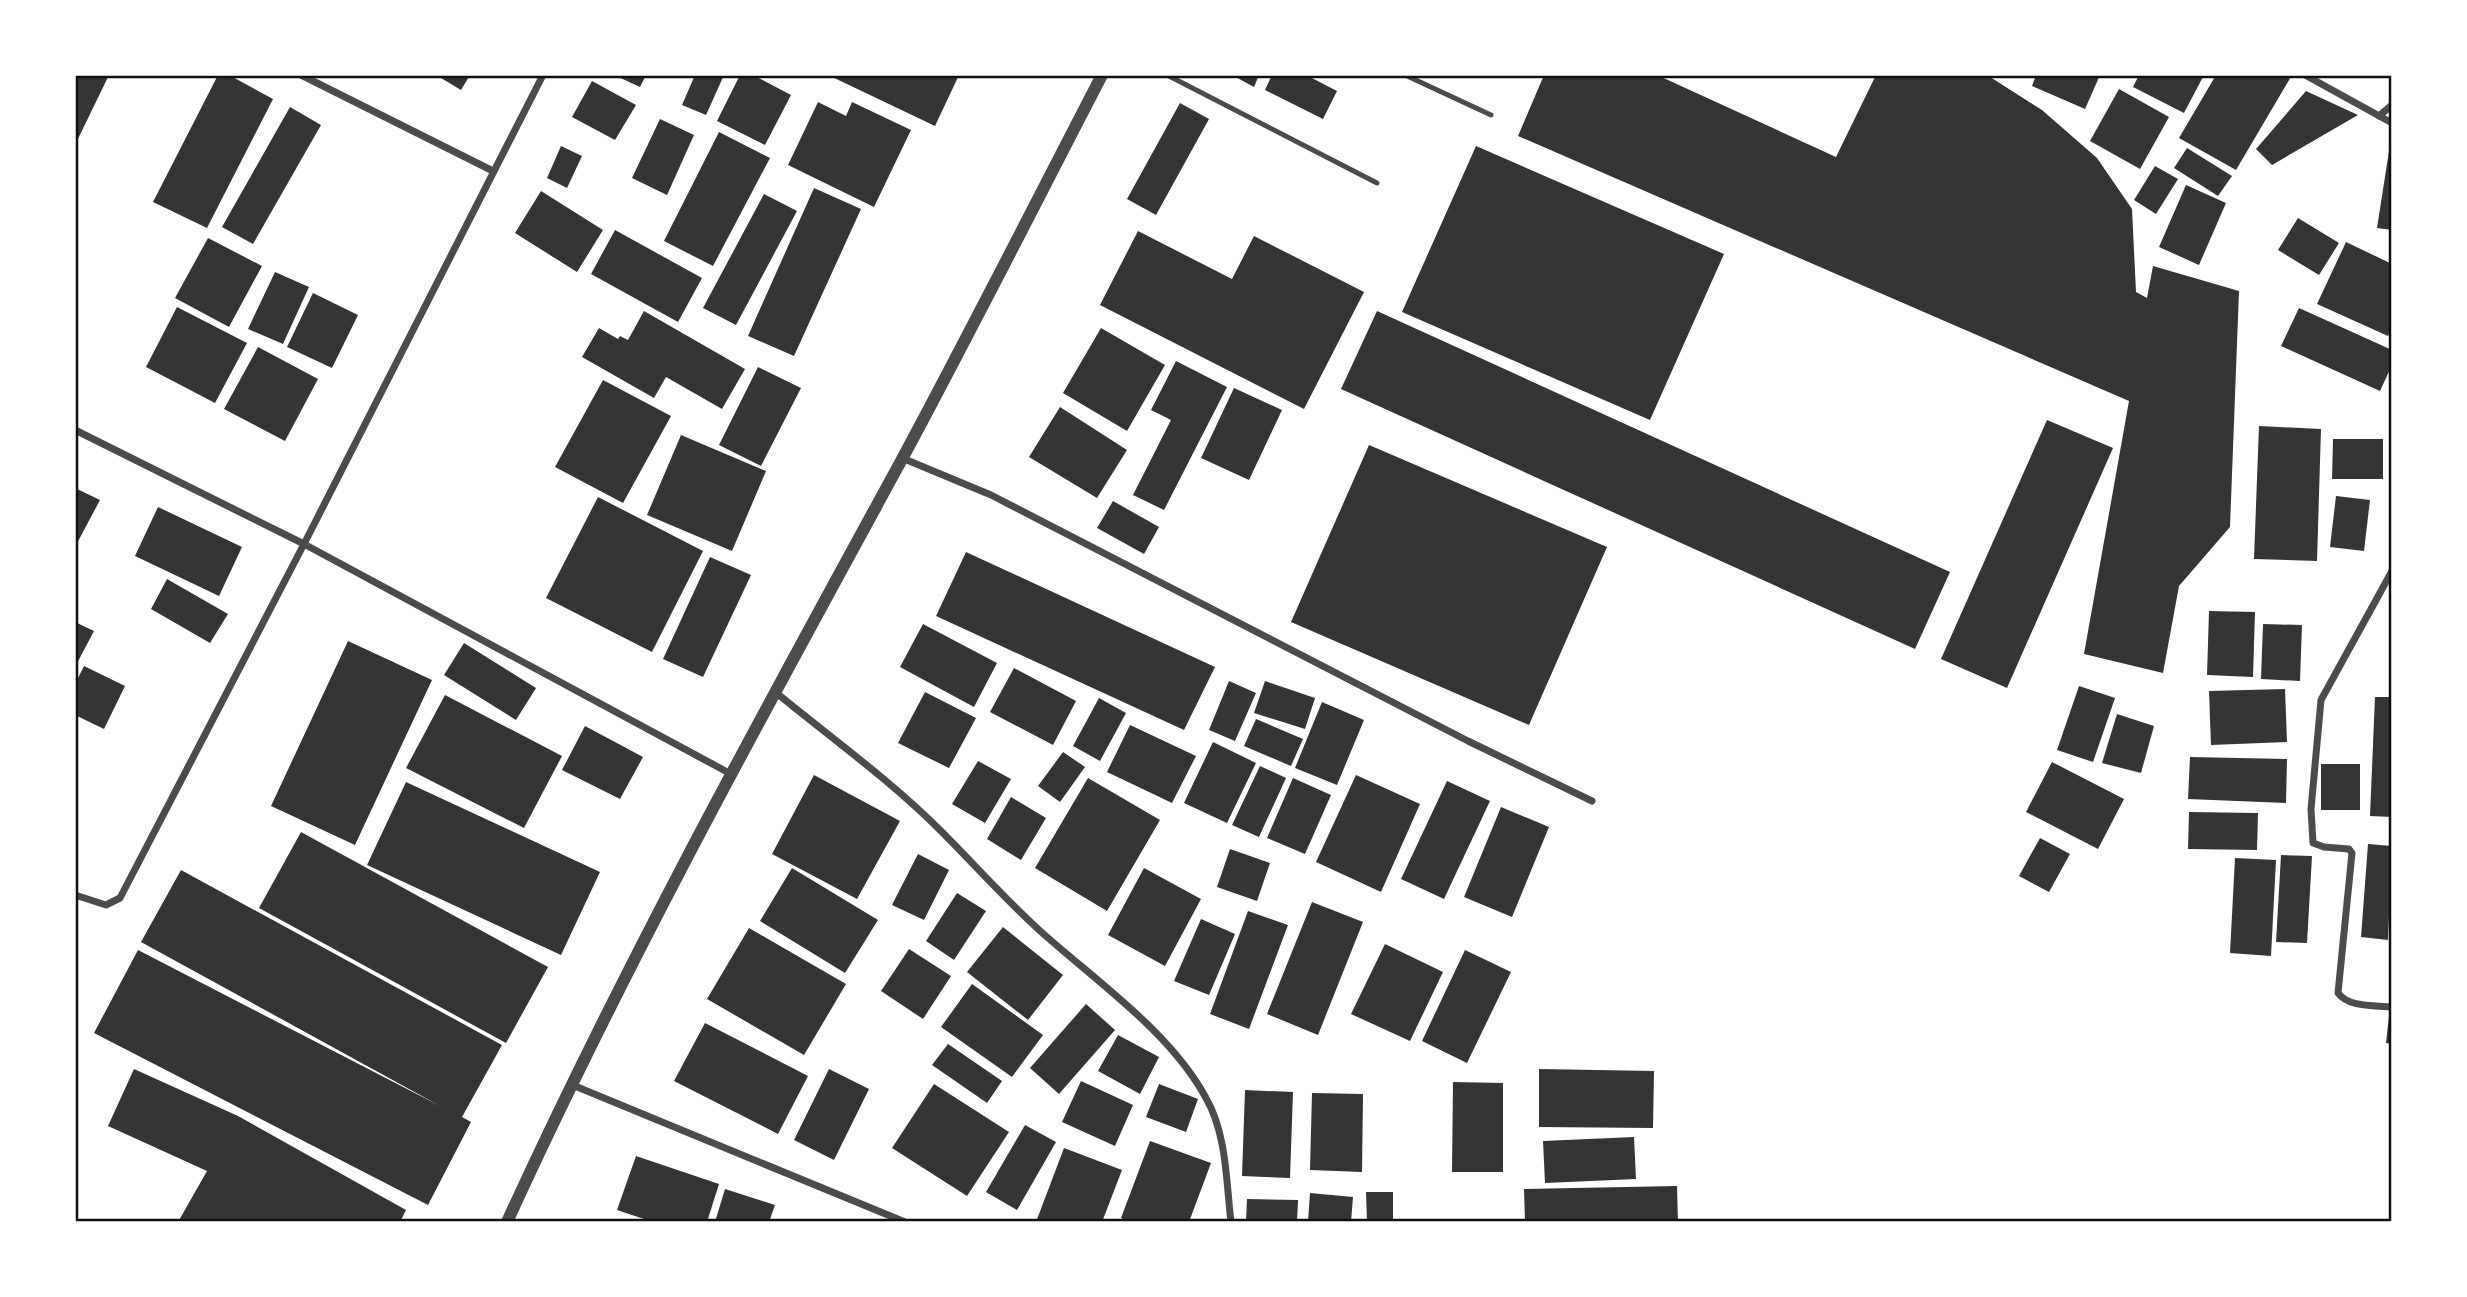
<svg xmlns="http://www.w3.org/2000/svg" width="2467" height="1297" font-family="'Public Sans',sans-serif">
  <rect width="100%" height="100%" fill="#fff"/>
  <!-- building -->
  <g fill="#353535">
    <polygon points="75,75 109,75 75,145"/>
    <polygon points="218,75 229,75 273,99 207,228 153,202"/>
    <polygon points="436,75 470,75 461,90"/>
    <polygon points="614,75 646,75 640,87"/>
    <polygon points="695,75 724,75 706,115 682,105"/>
    <polygon points="740,75 753,75 791,95 765,145 717,121"/>
    <polygon points="828,75 959,75 935,126"/>
    <polygon points="1232,75 1259,75 1254,87"/>
    <polygon points="1272,75 1306,75 1337,91 1323,119 1265,90"/>
    <polygon points="1544,75 1657,75 1836,157 1876,75 1987,75 2042,110 2097,158 2132,209 2136,292 2147,298 2153,266 2239,291 2230,527 2179,586 2163,673 2084,654 2129,401 1518,136"/>
    <polygon points="2036,75 2100,75 2085,109 2032,86"/>
    <polygon points="2139,75 2204,75 2184,113 2133,87"/>
    <polygon points="2216,75 2292,75 2236,170 2179,138"/>
    <polygon points="592,81 636,105 615,140 572,117"/>
    <polygon points="2119,89 2169,117 2140,169 2090,141"/>
    <polygon points="2306,91 2358,115 2272,165 2256,149"/>
    <polygon points="818,102 846,116 852,102 911,130 874,207 788,165"/>
    <polygon points="1180,103 1209,119 1156,215 1127,199"/>
    <polygon points="290,107 321,125 253,244 222,227"/>
    <polygon points="660,119 694,135 667,195 632,178"/>
    <polygon points="719,132 770,158 713,266 664,241"/>
    <polygon points="561,146 582,156 567,188 547,178"/>
    <polygon points="1476,146 1724,254 1650,420 1402,312"/>
    <polygon points="2187,148 2232,176 2218,196 2174,168"/>
    <polygon points="2389,151 2392,152 2392,230 2377,228"/>
    <polygon points="2155,166 2178,179 2156,214 2134,200"/>
    <polygon points="2186,185 2226,203 2199,265 2159,247"/>
    <polygon points="814,188 861,209 794,356 748,336"/>
    <polygon points="541,191 603,230 577,272 515,233"/>
    <polygon points="764,194 797,211 736,325 703,308"/>
    <polygon points="2298,218 2339,243 2319,275 2278,250"/>
    <polygon points="615,230 702,278 678,322 591,274"/>
    <polygon points="1138,231 1232,279 1254,236 1364,292 1304,409 1100,305"/>
    <polygon points="208,238 262,266 229,327 175,298"/>
    <polygon points="2346,242 2392,264 2392,328 2388,336 2317,304"/>
    <polygon points="275,272 309,287 283,344 248,329"/>
    <polygon points="313,293 358,315 332,368 287,347"/>
    <polygon points="177,307 247,343 215,403 146,367"/>
    <polygon points="2299,308 2392,350 2392,365 2380,391 2281,346"/>
    <polygon points="644,311 745,369 722,409 666,377 654,398 582,357 599,328 618,339 620,336 628,340"/>
    <polygon points="1377,311 1950,572 1915,649 1341,389"/>
    <polygon points="1101,328 1165,365 1127,431 1063,393"/>
    <polygon points="258,347 318,379 285,441 224,409"/>
    <polygon points="1176,361 1227,387 1164,510 1133,495 1171,420 1151,410"/>
    <polygon points="758,367 801,388 761,466 719,445"/>
    <polygon points="603,380 671,416 623,503 555,467"/>
    <polygon points="1234,388 1282,410 1249,480 1201,458"/>
    <polygon points="1060,407 1127,450 1097,498 1029,457"/>
    <polygon points="2047,420 2113,448 2007,688 1941,659"/>
    <polygon points="2259,426 2321,429 2317,561 2254,559"/>
    <polygon points="681,435 766,471 732,551 647,515"/>
    <polygon points="2333,439 2383,439 2383,479 2332,479"/>
    <polygon points="1369,445 1607,547 1529,725 1291,622"/>
    <polygon points="75,488 100,500 75,547"/>
    <polygon points="2336,496 2370,500 2364,551 2330,547"/>
    <polygon points="598,497 703,551 652,652 546,598"/>
    <polygon points="1113,501 1159,527 1144,554 1097,528"/>
    <polygon points="158,507 242,547 219,596 135,556"/>
    <polygon points="966,552 1215,667 1184,730 936,616"/>
    <polygon points="710,557 751,575 703,677 663,659"/>
    <polygon points="167,579 228,614 210,643 151,609"/>
    <polygon points="2209,611 2255,612 2253,677 2207,675"/>
    <polygon points="75,622 94,631 75,667"/>
    <polygon points="923,624 997,663 974,707 900,667"/>
    <polygon points="2263,624 2302,625 2300,681 2261,679"/>
    <polygon points="348,641 432,680 355,845 271,806"/>
    <polygon points="464,643 536,688 516,720 444,675"/>
    <polygon points="84,666 125,686 104,729 75,715 75,684"/>
    <polygon points="1014,668 1076,701 1053,745 990,712"/>
    <polygon points="1229,681 1256,693 1235,741 1209,730"/>
    <polygon points="1265,681 1315,698 1305,729 1254,713"/>
    <polygon points="2079,686 2115,698 2093,762 2057,750"/>
    <polygon points="2285,689 2287,742 2211,745 2209,691"/>
    <polygon points="925,692 976,718 949,768 898,743"/>
    <polygon points="445,695 562,756 524,828 406,768"/>
    <polygon points="2375,697 2392,697 2392,817 2370,816"/>
    <polygon points="1099,698 1126,713 1100,761 1073,746"/>
    <polygon points="1322,702 1364,720 1337,785 1295,768"/>
    <polygon points="2117,714 2154,726 2141,773 2102,763"/>
    <polygon points="1256,719 1303,739 1291,766 1244,746"/>
    <polygon points="1130,725 1196,756 1172,803 1107,772"/>
    <polygon points="585,726 643,757 620,799 562,770"/>
    <polygon points="1213,742 1256,763 1227,823 1184,803"/>
    <polygon points="1063,752 1085,767 1060,802 1038,786"/>
    <polygon points="2190,757 2287,759 2286,803 2188,799"/>
    <polygon points="978,761 1011,779 985,823 952,804"/>
    <polygon points="2052,762 2124,799 2098,849 2026,812"/>
    <rect x="2321" y="764" width="39" height="46"/>
    <polygon points="1260,766 1286,778 1259,837 1232,825"/>
    <polygon points="814,775 900,821 857,899 772,854"/>
    <polygon points="1356,775 1420,804 1381,892 1316,862"/>
    <polygon points="1088,778 1160,820 1107,911 1035,868"/>
    <polygon points="1293,778 1331,795 1305,854 1267,838"/>
    <polygon points="1447,781 1490,801 1444,899 1401,879"/>
    <polygon points="406,782 600,872 561,955 367,865"/>
    <polygon points="1011,797 1046,818 1021,860 987,839"/>
    <polygon points="1501,807 1549,827 1512,917 1464,897"/>
    <polygon points="2189,812 2258,813 2257,850 2188,849"/>
    <polygon points="301,832 548,967 506,1043 259,908"/>
    <polygon points="2040,838 2070,854 2049,892 2019,876"/>
    <polygon points="2368,844 2392,846 2388,940 2361,937"/>
    <polygon points="1230,849 1270,863 1257,901 1217,887"/>
    <polygon points="918,854 949,870 924,920 892,905"/>
    <polygon points="2281,855 2312,856 2307,943 2276,942"/>
    <polygon points="2235,858 2276,860 2271,956 2230,953"/>
    <polygon points="792,868 878,920 845,973 760,921"/>
    <polygon points="1144,868 1201,899 1165,966 1108,935"/>
    <polygon points="181,870 502,1045 462,1117 471,1122 428,1205 94,1033 138,950 440,1106 141,942"/>
    <polygon points="957,893 986,911 954,960 926,941"/>
    <polygon points="1312,902 1363,922 1318,1035 1267,1014"/>
    <polygon points="1248,911 1288,925 1249,1029 1210,1014"/>
    <polygon points="1201,919 1235,934 1209,995 1174,981"/>
    <polygon points="1003,927 1063,975 1028,1020 967,972"/>
    <polygon points="749,928 846,984 804,1055 707,999"/>
    <polygon points="1385,944 1443,972 1410,1041 1351,1014"/>
    <polygon points="909,949 951,976 923,1019 881,991"/>
    <polygon points="1465,950 1511,972 1467,1063 1422,1041"/>
    <polygon points="972,984 1043,1035 1012,1077 941,1027"/>
    <polygon points="1086,1004 1115,1030 1059,1094 1030,1068"/>
    <polygon points="2390,1007 2392,1007 2392,1044 2386,1043"/>
    <polygon points="705,1023 808,1076 778,1134 674,1081"/>
    <polygon points="1118,1035 1159,1057 1140,1094 1098,1071"/>
    <polygon points="948,1044 1002,1081 987,1103 932,1065"/>
    <polygon points="134,1069 238,1116 406,1210 400,1222 178,1222 207,1171 108,1126"/>
    <polygon points="829,1069 869,1089 834,1160 794,1140"/>
    <polygon points="1539,1069 1654,1071 1653,1128 1539,1127"/>
    <polygon points="1081,1081 1133,1105 1115,1146 1062,1122"/>
    <polygon points="1453,1082 1503,1083 1503,1172 1452,1172"/>
    <polygon points="934,1084 1009,1132 967,1196 892,1148"/>
    <polygon points="1159,1084 1198,1099 1186,1132 1146,1117"/>
    <polygon points="1245,1090 1293,1092 1290,1178 1242,1176"/>
    <polygon points="1312,1093 1363,1094 1362,1172 1310,1170"/>
    <polygon points="1025,1125 1056,1142 1017,1210 986,1192"/>
    <polygon points="1634,1137 1636,1179 1545,1183 1543,1141"/>
    <polygon points="1150,1141 1211,1163 1189,1222 1130,1222 1121,1218"/>
    <polygon points="1064,1148 1122,1170 1102,1222 1036,1222"/>
    <polygon points="636,1156 719,1184 707,1222 653,1222 617,1210"/>
    <polygon points="1677,1186 1678,1222 1525,1222 1524,1189"/>
    <polygon points="725,1189 775,1205 769,1222 715,1222"/>
    <polygon points="1366,1192 1393,1192 1393,1222 1367,1222"/>
    <polygon points="1310,1193 1353,1197 1351,1222 1308,1222"/>
    <polygon points="1247,1199 1298,1200 1297,1222 1246,1222"/>
  </g>
  <g fill="none" stroke-linecap="round" stroke-linejoin="round">
    <!-- service -->
    <g stroke="#4c4c4c" stroke-width="5">
      <polyline points="1167,75 1377,183"/>
      <polyline points="1405,75 1491,115"/>
    </g>
    <!-- minor -->
    <g stroke="#4c4c4c" stroke-width="7">
      <polyline points="301,75 493,171"/>
      <polyline points="2305,75 2392,123"/>
      <polyline points="2379,116 2392,105"/>
      <polyline points="75,430 304,544 731,774"/>
      <polyline points="902,458 991,495 1468,741 1592,801"/>
      <path d="M2392 571 2321 700 2311 809 2313 843 2324 847 2349 849 2352 853 2338 993C2349 1008 2375 1005 2392 1007"/>
      <path d="M774 691C830 737 890 780 941 831 974 864 1004 898 1038 929 1093 979 1170 1031 1206 1098 1227 1135 1226 1181 1231 1222"/>
      <polyline points="75,895 106,905 120,898 304,544 543,75"/>
      <polyline points="570,1084 905,1222"/>
    </g>
    <!-- tertiary -->
    <path stroke="#4c4c4c" stroke-width="12" d="M507 1222C626 962 764 712 901 461 970 333 1035 204 1102 75"/>
  </g>
  <!-- border -->
  <rect width="2467" height="1297" fill="none" stroke="#ffffff" stroke-width="154"/>
  <rect x="77" y="77" width="2313" height="1143" fill="none" stroke="#111" stroke-width="2.5"/>
</svg>
